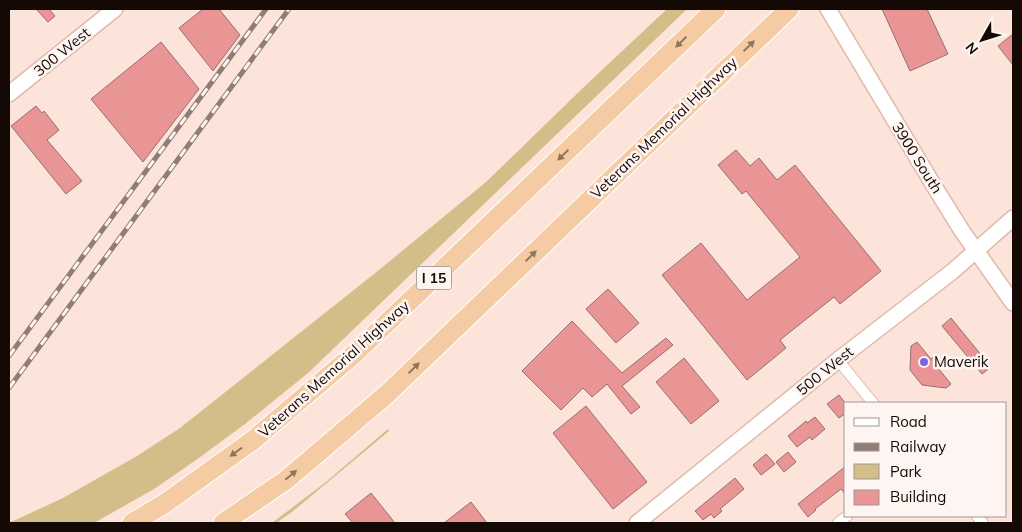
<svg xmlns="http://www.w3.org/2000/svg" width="1022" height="532" font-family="Mulish,sans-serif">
  <rect width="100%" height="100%" fill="#fce4db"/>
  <!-- green -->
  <g fill="#d3bd88">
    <polygon points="667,9 687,9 308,373 245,424 196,460 154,489 94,523 9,523 63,498 137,456 180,428 379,270 486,182 586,85"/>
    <polygon points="388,429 389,431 292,512 276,523 272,523 326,482"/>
  </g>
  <!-- building -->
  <g fill="#e99595" stroke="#966f6f">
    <polygon points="36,9 49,9 55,16 48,22"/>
    <polygon points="203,9 219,9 240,35 213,71 179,28"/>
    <polygon points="882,9 927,9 948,54 910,71"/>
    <polygon points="1013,34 1013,65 998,46"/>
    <polygon points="161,42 199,89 143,162 91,99"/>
    <polygon points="36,106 42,113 44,111 59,130 47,140 82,181 66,194 11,126"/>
    <polygon points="736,150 750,166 759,158 777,180 795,165 881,271 840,304 834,297 780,340 786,348 747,380 662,275 701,243 747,300 800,257 746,191 742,194 718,165"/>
    <polygon points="608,289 639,323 616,343 586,309"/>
    <polygon points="951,318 991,367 982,374 942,326"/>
    <polygon points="572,321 622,373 666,338 673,345 622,386 640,407 631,414 607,384 592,397 583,388 561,410 522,371"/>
    <polygon points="917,342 931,359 933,357 941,366 938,368 951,384 946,388 922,385 910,370 911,346"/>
    <polygon points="684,358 719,401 691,424 656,382"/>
    <polygon points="839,395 846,404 846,413 839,418 827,404"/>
    <polygon points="586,406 647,482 613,509 553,433"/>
    <polygon points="815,417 825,429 812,440 810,437 797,447 788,436 806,421 807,423"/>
    <polygon points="788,452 796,462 784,472 776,462"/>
    <polygon points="766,454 775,464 761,475 753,465"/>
    <polygon points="846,466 846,495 841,489 815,509 816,510 808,517 798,504"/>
    <polygon points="735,478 744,489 720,509 722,511 714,518 711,514 703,520 695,511"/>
    <polygon points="371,493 395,523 353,523 345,514"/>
    <polygon points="471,502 487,523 444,523"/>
  </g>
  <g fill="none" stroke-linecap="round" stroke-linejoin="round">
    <defs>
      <g id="street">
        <polyline points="838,360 873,403"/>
        <polyline points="977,516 983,523"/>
        <polyline points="838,523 847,516"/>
      </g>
      <g id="secondary">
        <polyline points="828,9 934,186 962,231 1013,303"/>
        <polyline points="9,94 115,9"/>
        <polyline points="637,523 838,360 953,271 1013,218"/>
      </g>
      <g id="highway">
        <polyline points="132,523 164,504 252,441 353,355 716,9"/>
        <polyline points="223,523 286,480 387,394 789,9"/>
      </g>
    </defs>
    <!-- street casing -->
    <use href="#street" stroke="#dfb9aa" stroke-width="12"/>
    <!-- secondary casing -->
    <use href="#secondary" stroke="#dfb9aa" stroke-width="18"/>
    <!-- highway casing -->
    <use href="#highway" stroke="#fff" stroke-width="21"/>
    <!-- street -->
    <use href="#street" stroke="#fff" stroke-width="10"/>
    <!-- secondary -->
    <use href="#secondary" stroke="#fff" stroke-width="15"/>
    <!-- highway -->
    <use href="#highway" stroke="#f4cba3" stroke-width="19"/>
    <defs>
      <g id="rail">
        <polyline points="9,356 266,9"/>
        <polyline points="9,388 289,9"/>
      </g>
    </defs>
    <!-- rail casing -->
    <use href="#rail" stroke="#8f7d76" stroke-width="5"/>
    <!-- rail -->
    <use href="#rail" stroke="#fef5f2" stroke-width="3" stroke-dasharray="9" stroke-linecap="butt"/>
  </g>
  <!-- one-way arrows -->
  <defs><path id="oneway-solid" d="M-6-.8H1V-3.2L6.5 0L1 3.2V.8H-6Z" transform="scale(1.25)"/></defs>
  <g fill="#90745c">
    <use href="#oneway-solid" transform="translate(681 42) rotate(136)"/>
    <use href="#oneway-solid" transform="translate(749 46) rotate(-44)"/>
    <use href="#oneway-solid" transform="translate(563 155) rotate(136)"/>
    <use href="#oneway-solid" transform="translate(531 256) rotate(-44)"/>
    <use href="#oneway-solid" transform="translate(414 368) rotate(-44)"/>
    <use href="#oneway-solid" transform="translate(236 452) rotate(144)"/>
    <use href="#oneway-solid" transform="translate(291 475) rotate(-40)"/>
  </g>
  <!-- markers -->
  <circle fill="#7b66e1" stroke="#fef5f2" stroke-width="2" cx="924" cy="362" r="5"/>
  <g text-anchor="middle" stroke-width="5" stroke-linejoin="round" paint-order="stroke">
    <!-- shield labels -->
    <rect fill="#fef5f2" stroke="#5b504c" stroke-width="1" x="416.5" y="266.5" width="35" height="23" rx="4"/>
    <g font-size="14" font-weight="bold" fill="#150905">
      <text x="434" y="283">I 15</text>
    </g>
    <!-- street labels -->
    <g font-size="15" fill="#150905" stroke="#fef5f2">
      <text transform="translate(62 52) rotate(-39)" y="5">300 West</text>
      <text transform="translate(664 128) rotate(-44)" y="5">Veterans Memorial Highway</text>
      <text transform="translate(917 158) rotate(58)" y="5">3900 South</text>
      <text transform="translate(334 369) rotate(-42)" y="5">Veterans Memorial Highway</text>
      <text transform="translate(825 371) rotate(-39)" y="5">500 West</text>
    </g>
    <!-- poi labels -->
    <g font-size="15" fill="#150905" stroke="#fef5f2" text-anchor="start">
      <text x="934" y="367">Maverik</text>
    </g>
  </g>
  <!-- border -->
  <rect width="1022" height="532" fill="none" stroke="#150905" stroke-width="20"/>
  <!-- legend -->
  <rect x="844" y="402" width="162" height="115" fill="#fef5f2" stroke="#a19793"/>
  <rect x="854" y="418" width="25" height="8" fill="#ffffff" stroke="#a19793"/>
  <text x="890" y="427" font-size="15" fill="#150905">Road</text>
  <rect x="854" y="443" width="25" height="8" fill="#8f7d76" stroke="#a19793"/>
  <text x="890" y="452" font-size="15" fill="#150905">Railway</text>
  <rect x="854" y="464" width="25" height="15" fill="#d3bd88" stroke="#a19793"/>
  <text x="890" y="477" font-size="15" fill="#150905">Park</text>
  <rect x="854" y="490" width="25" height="15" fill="#e99595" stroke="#a19793"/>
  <text x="890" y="502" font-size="15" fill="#150905">Building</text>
  <!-- north arrow -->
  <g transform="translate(982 40) rotate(231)" stroke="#fef5f2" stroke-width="4" paint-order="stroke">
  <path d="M0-4L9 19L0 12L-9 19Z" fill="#150905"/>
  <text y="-8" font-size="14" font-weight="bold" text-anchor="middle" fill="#150905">N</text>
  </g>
</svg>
